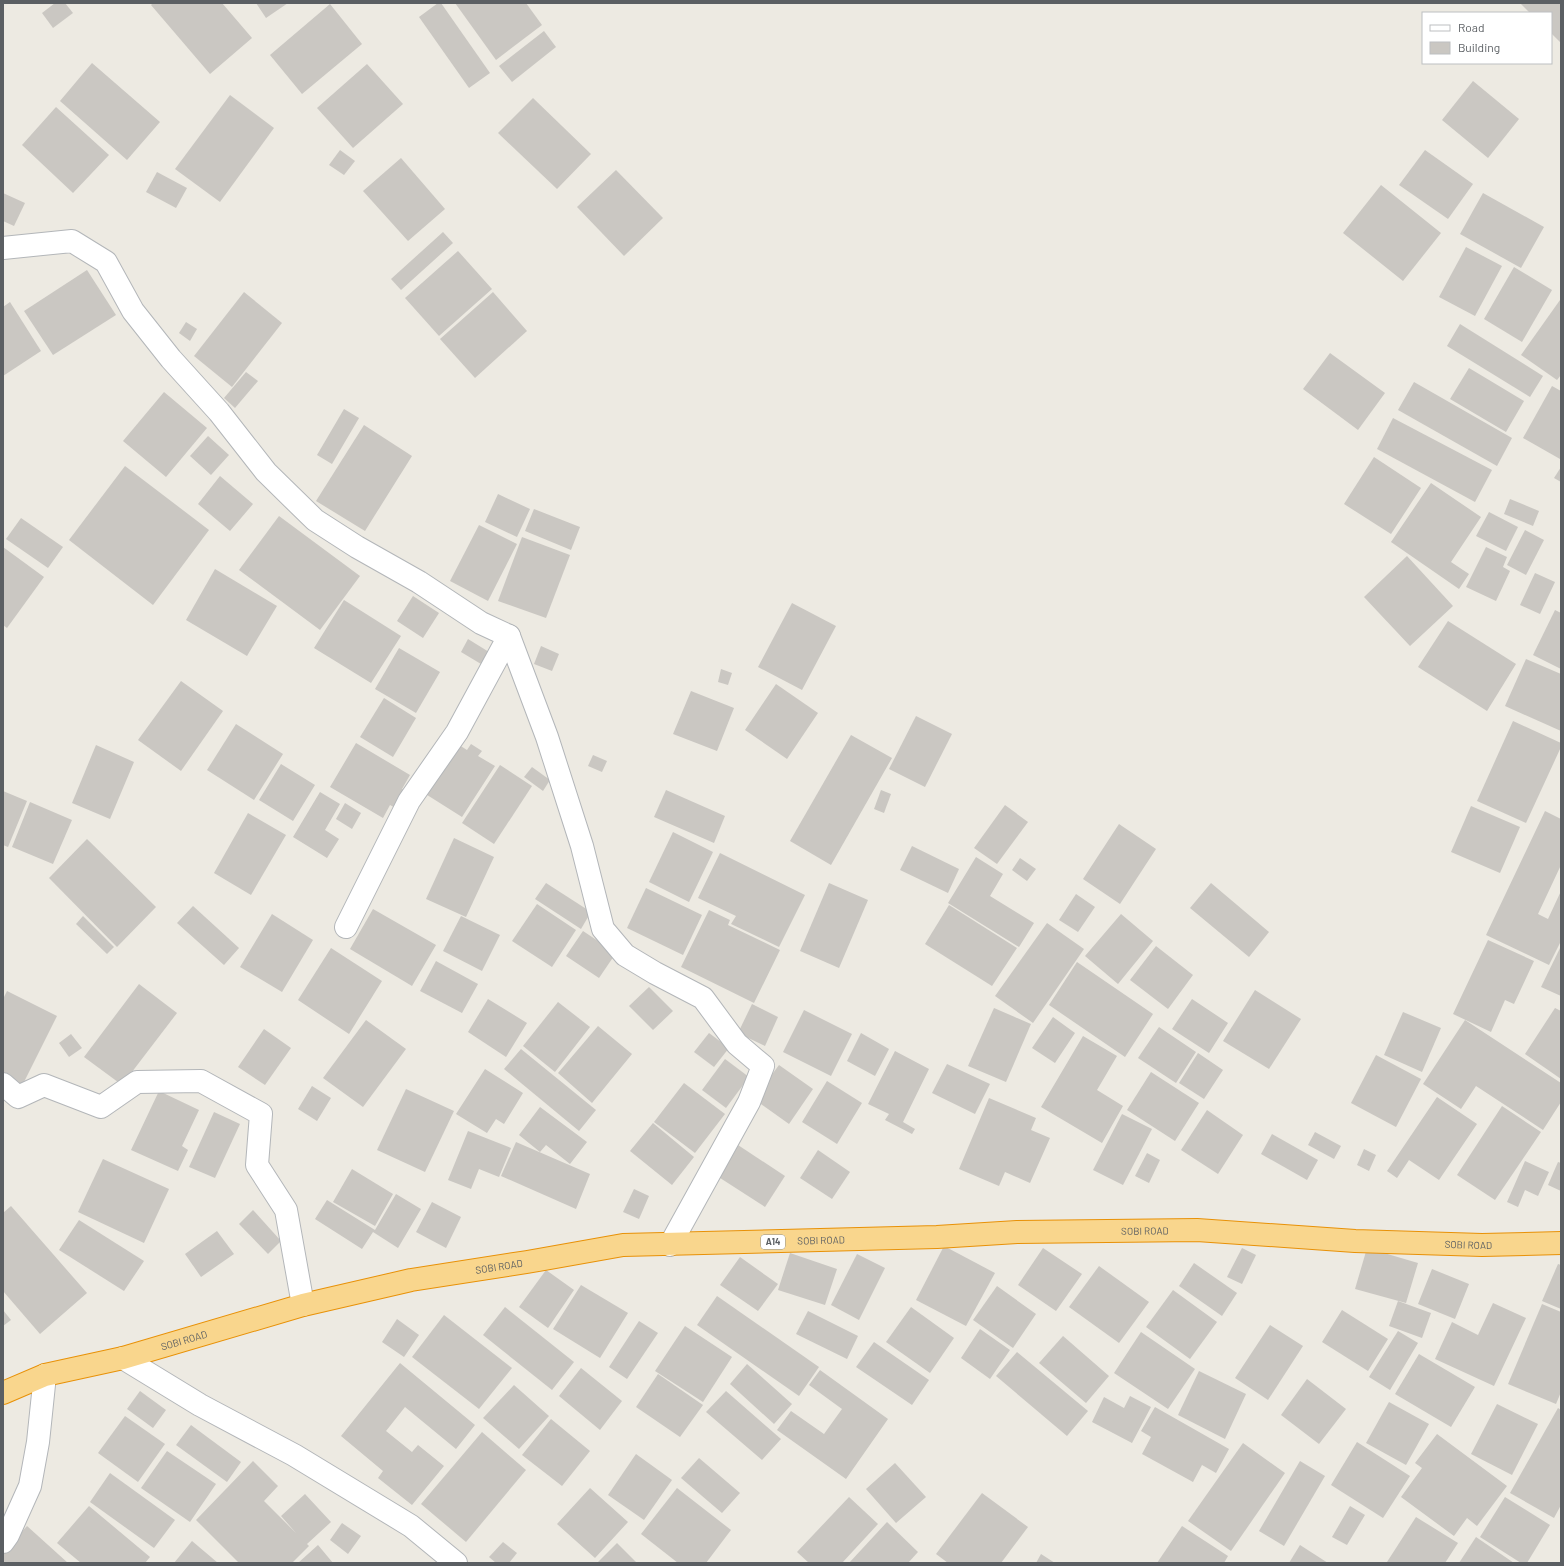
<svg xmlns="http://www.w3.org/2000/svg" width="1564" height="1566" font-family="Barlow,sans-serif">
  <rect width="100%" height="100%" fill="#edeae2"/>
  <!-- building -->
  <g fill="#cac7c2">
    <polygon points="55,3 65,3 73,13 53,28 42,13"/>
    <polygon points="153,3 222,3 252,38 210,74 151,5"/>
    <polygon points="256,3 288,3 266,18"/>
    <polygon points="438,3 441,3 490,73 469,88 419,17"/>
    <polygon points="455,3 526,3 542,25 496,60"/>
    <polygon points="1520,3 1561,3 1561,41 1560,42 1551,33 1551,13 1530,13"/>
    <polygon points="330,4 362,44 302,94 270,55"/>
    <polygon points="544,31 556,47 512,82 499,66"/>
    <polygon points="92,63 160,122 127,160 60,101"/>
    <polygon points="367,64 403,104 353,148 317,108"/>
    <polygon points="1473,81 1519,119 1488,158 1442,120"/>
    <polygon points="230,95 274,128 220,202 175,169"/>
    <polygon points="533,98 591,154 557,189 498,133"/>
    <polygon points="56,107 109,155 73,193 22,145"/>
    <polygon points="340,150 355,161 344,175 329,165"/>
    <polygon points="1425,150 1473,184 1448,219 1399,185"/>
    <polygon points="401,158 445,209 408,241 363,191"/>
    <polygon points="616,170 663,218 624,256 577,207"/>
    <polygon points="157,172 187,188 176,208 146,192"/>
    <polygon points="1381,185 1441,233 1403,281 1343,233"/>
    <polygon points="3,193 25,203 14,226 3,221"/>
    <polygon points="1483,193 1544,227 1521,268 1460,234"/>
    <polygon points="443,232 453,243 401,290 391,279"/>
    <polygon points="1466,247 1502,266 1475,316 1439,297"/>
    <polygon points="458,251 492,289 439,336 405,298"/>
    <polygon points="1514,267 1552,290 1522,342 1484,319"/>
    <polygon points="87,270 116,315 53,355 24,311"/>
    <polygon points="244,292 282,323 232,387 194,356"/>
    <polygon points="493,292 527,331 475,378 440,339"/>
    <polygon points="1560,300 1561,375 1557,380 1521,355"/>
    <polygon points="10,302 41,351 3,376 3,307"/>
    <polygon points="186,322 197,329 190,341 179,333"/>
    <polygon points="1460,324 1543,376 1530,397 1447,346"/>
    <polygon points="1330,353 1385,393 1358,430 1303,389"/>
    <polygon points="1469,368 1524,401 1506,432 1450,399"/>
    <polygon points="246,372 258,381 235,408 224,398"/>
    <polygon points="1414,382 1512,438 1497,466 1398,410"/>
    <polygon points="1552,386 1561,391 1560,459 1523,438"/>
    <polygon points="164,392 207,428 166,477 123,441"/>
    <polygon points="344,409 359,418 332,464 317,455"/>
    <polygon points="1393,418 1492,470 1475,502 1377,449"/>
    <polygon points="364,425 412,456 365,531 316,501"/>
    <polygon points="208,436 229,455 211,475 190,456"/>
    <polygon points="1374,457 1421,488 1391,534 1344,504"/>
    <polygon points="125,466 209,530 153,605 69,540"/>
    <polygon points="1561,467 1561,482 1554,478"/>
    <polygon points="220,476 253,504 230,531 198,504"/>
    <polygon points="1431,483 1481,517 1451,562 1469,574 1459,589 1391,542"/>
    <polygon points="498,494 530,509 517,537 485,522"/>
    <polygon points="1510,499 1539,511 1533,526 1504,514"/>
    <polygon points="534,509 580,527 571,550 525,531"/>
    <polygon points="1489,512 1518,527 1506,551 1476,536"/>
    <polygon points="279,516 360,576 320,630 239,570"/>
    <polygon points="21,518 63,547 48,568 6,539"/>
    <polygon points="479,525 517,544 488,601 450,581"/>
    <polygon points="1525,530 1544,540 1526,575 1507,565"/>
    <polygon points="522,537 570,555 546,618 498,601"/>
    <polygon points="3,547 44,577 7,628 3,625"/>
    <polygon points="1486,547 1507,557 1503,567 1510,571 1496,601 1466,587"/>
    <polygon points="1407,556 1453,606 1410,646 1364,597"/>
    <polygon points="215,569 277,606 247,656 186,620"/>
    <polygon points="1535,573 1555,582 1540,614 1520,605"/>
    <polygon points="413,596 439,613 423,638 397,621"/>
    <polygon points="344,600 401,636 371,683 314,648"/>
    <polygon points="792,603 836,626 802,690 758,667"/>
    <polygon points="1555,610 1561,613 1561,669 1533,655"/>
    <polygon points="1448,621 1516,664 1487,711 1418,667"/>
    <polygon points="468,639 489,652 481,664 461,652"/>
    <polygon points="541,646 559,654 552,671 534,664"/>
    <polygon points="399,648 440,672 416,713 375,689"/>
    <polygon points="1526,659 1561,674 1561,731 1505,706"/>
    <polygon points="721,669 732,673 728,685 718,682"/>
    <polygon points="181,681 223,711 181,771 138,740"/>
    <polygon points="776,684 818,713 787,759 745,730"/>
    <polygon points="691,691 734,708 717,751 673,734"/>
    <polygon points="384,698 416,718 393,757 360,737"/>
    <polygon points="916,716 952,734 925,787 889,769"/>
    <polygon points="1513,721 1561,743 1561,747 1526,823 1477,801"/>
    <polygon points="236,724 283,754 254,800 207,770"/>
    <polygon points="851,735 892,758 831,865 790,841"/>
    <polygon points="356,743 410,775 402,789 411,794 401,811 390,805 383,818 330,787"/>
    <polygon points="456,743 467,750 471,744 482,751 478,756 495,766 462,817 424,793"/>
    <polygon points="96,745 134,762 110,819 72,803"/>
    <polygon points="593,755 607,761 602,772 588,766"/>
    <polygon points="281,764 315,785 293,821 259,800"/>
    <polygon points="500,765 532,786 494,844 462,823"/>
    <polygon points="532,767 550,780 543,791 524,777"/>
    <polygon points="666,790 725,816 714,843 654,817"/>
    <polygon points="881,790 891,794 884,813 874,809"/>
    <polygon points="3,791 27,801 8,847 3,845"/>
    <polygon points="320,792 340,804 325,830 339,839 327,858 293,837"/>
    <polygon points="30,802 72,820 53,864 12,847"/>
    <polygon points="345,803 361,813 352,829 336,819"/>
    <polygon points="1005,805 1028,822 997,864 974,848"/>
    <polygon points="1471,806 1520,827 1500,873 1451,852"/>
    <polygon points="1545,811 1561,819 1561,865 1538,914 1548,919 1561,891 1561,941 1549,965 1486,935"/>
    <polygon points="248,813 286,835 251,895 214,873"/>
    <polygon points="1119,824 1156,849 1120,904 1083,879"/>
    <polygon points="673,832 713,852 689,902 649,882"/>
    <polygon points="454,838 494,857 466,917 426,899"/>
    <polygon points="87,839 156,907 117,947 49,878"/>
    <polygon points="912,846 959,869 948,893 900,870"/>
    <polygon points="720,853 805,895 779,947 731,924 736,916 698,898"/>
    <polygon points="976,857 1003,874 990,896 1034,923 1019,947 948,903"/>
    <polygon points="1020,858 1036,869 1027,881 1012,870"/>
    <polygon points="546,883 591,912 581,929 535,899"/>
    <polygon points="829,883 868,900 839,968 800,951"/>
    <polygon points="1211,883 1269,932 1249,957 1190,908"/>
    <polygon points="646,888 702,915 683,955 627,928"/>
    <polygon points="1076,894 1095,907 1078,932 1059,920"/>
    <polygon points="537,904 576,930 552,967 512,941"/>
    <polygon points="949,905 1017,948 992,986 925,944"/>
    <polygon points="193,906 239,948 224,965 177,923"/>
    <polygon points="373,909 436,945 412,986 350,949"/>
    <polygon points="709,910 730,920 728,925 780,950 754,1003 681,967"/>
    <polygon points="272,914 313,940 282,992 240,967"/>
    <polygon points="1121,914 1153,941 1118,984 1085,956"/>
    <polygon points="83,916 114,947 107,954 76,924"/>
    <polygon points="461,916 500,935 482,971 443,951"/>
    <polygon points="1047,923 1084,949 1033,1023 995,996"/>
    <polygon points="583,931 616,953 599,978 566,956"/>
    <polygon points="1488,940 1534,961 1514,1004 1505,1000 1491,1032 1453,1014"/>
    <polygon points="1156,946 1193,975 1168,1009 1130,980"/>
    <polygon points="1561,946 1561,996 1541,987"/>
    <polygon points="331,948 382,981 349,1034 298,1000"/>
    <polygon points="436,961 478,984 462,1013 420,991"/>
    <polygon points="1077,962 1153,1014 1125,1057 1049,1005"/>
    <polygon points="139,984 177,1013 122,1085 84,1057"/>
    <polygon points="649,987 673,1011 653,1030 629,1006"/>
    <polygon points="1255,990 1301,1019 1269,1069 1223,1041"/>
    <polygon points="7,991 57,1016 21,1088 3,1079 3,999"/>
    <polygon points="488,999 527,1023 506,1057 468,1032"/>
    <polygon points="1192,999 1228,1023 1209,1053 1172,1029"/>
    <polygon points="558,1002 590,1027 555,1072 523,1046"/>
    <polygon points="752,1004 778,1017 765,1046 738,1033"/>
    <polygon points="994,1008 1031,1024 1006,1082 968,1066"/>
    <polygon points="1555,1008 1561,1011 1561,1079 1525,1054"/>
    <polygon points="804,1010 852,1034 831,1076 783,1052"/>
    <polygon points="1403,1012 1441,1028 1422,1072 1384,1055"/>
    <polygon points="1053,1017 1075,1033 1055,1063 1032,1048"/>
    <polygon points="366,1020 406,1049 363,1107 323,1078"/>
    <polygon points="1465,1020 1561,1083 1561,1102 1543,1130 1476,1086 1461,1109 1423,1084"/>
    <polygon points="598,1026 632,1054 592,1103 558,1073"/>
    <polygon points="1159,1027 1196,1052 1176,1083 1138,1058"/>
    <polygon points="264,1029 291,1048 265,1085 238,1067"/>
    <polygon points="709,1033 729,1048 714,1067 694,1052"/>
    <polygon points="861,1033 889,1049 875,1076 847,1061"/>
    <polygon points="71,1034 82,1048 69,1057 59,1043"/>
    <polygon points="1083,1036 1117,1056 1097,1090 1123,1106 1102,1143 1041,1107"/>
    <polygon points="521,1049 596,1110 579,1131 504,1069"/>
    <polygon points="895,1051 929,1069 903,1122 915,1129 912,1134 885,1120 889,1114 868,1104"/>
    <polygon points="1198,1053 1223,1070 1204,1099 1179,1083"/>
    <polygon points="1376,1055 1421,1079 1396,1127 1351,1103"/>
    <polygon points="725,1059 749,1077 726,1108 702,1090"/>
    <polygon points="947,1064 990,1084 975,1114 932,1093"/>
    <polygon points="779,1065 813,1089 789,1124 754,1099"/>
    <polygon points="485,1069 523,1093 504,1124 496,1119 487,1133 456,1114"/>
    <polygon points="1151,1072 1199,1103 1175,1141 1127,1110"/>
    <polygon points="827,1081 862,1103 837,1144 802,1122"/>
    <polygon points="684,1083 725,1114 695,1153 654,1122"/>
    <polygon points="312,1086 331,1098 317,1121 298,1109"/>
    <polygon points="406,1089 454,1111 425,1172 377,1150"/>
    <polygon points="159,1091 199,1110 182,1146 188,1150 178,1171 131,1150"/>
    <polygon points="1437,1097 1477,1124 1439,1180 1409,1160 1397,1178 1387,1171"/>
    <polygon points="989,1098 1036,1118 1031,1130 1050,1138 1030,1183 1005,1172 999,1186 959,1169"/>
    <polygon points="1502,1106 1541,1132 1495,1200 1457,1175"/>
    <polygon points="540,1107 587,1142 570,1164 546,1145 540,1152 519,1135"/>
    <polygon points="1207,1110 1243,1135 1218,1174 1181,1150"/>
    <polygon points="214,1112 240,1124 215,1178 189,1167"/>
    <polygon points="1122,1114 1152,1129 1123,1185 1093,1170"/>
    <polygon points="653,1123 694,1157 672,1185 630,1151"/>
    <polygon points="468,1131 511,1148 499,1177 479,1169 471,1189 448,1180"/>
    <polygon points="1315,1132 1341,1146 1334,1159 1308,1145"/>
    <polygon points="1272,1134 1318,1160 1307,1180 1261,1154"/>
    <polygon points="516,1142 590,1174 576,1209 501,1176"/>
    <polygon points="738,1145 785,1176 765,1207 717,1176"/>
    <polygon points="1364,1149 1376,1155 1369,1171 1357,1165"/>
    <polygon points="818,1150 850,1172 832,1199 800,1178"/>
    <polygon points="1147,1153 1160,1160 1149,1183 1135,1176"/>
    <polygon points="103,1159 169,1189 144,1243 78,1212"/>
    <polygon points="1525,1161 1549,1172 1538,1196 1525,1190 1518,1207 1507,1202"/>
    <polygon points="1558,1162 1561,1163 1561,1191 1548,1185"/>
    <polygon points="352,1169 393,1194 375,1226 333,1202"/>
    <polygon points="634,1189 649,1196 639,1219 623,1212"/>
    <polygon points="396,1194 421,1209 398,1248 373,1232 362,1249 315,1219 327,1200 375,1230"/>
    <polygon points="432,1202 461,1217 446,1248 416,1232"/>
    <polygon points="11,1206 87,1293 40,1334 3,1291 3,1213"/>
    <polygon points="253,1210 281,1241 268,1254 239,1224"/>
    <polygon points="79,1220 144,1261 124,1291 59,1250"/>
    <polygon points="217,1231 234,1254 201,1277 185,1254"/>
    <polygon points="944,1246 995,1273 966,1326 916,1300"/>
    <polygon points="1043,1248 1082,1274 1056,1311 1018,1285"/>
    <polygon points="1242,1248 1256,1255 1242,1284 1227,1277"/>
    <polygon points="1367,1248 1418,1263 1406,1303 1355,1289"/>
    <polygon points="790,1253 837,1269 825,1305 778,1290"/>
    <polygon points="857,1254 885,1268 859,1320 831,1305"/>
    <polygon points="740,1257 778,1284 758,1311 720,1285"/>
    <polygon points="1194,1263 1237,1293 1222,1316 1179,1286"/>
    <polygon points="1558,1264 1561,1265 1561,1309 1542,1301"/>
    <polygon points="1099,1266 1149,1302 1119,1343 1069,1307"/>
    <polygon points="1432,1269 1469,1284 1455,1319 1418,1304"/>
    <polygon points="546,1270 574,1290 548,1328 519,1307"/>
    <polygon points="581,1285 628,1313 600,1358 553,1329"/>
    <polygon points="997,1286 1036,1314 1013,1348 973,1320"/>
    <polygon points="1173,1290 1217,1322 1190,1359 1146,1327"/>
    <polygon points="717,1296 819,1367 799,1396 697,1325"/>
    <polygon points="1398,1301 1431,1313 1422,1338 1389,1326"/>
    <polygon points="1493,1303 1526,1318 1494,1386 1435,1359 1452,1322 1478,1335"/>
    <polygon points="1542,1304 1561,1312 1561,1392 1556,1404 1508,1384"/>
    <polygon points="505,1307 574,1362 552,1390 483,1335"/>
    <polygon points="911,1307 954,1338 930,1373 886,1342"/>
    <polygon points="3,1310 11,1320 3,1326"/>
    <polygon points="1342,1310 1388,1339 1368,1371 1322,1342"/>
    <polygon points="808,1311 858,1336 847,1359 796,1334"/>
    <polygon points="444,1315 512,1368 479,1409 412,1357"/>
    <polygon points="397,1319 419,1335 404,1357 382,1342"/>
    <polygon points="639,1321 658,1333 627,1379 609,1367"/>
    <polygon points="1270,1325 1303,1346 1268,1400 1235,1378"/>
    <polygon points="685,1326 732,1357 703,1402 655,1371"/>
    <polygon points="980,1329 1010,1350 990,1379 961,1358"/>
    <polygon points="1398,1331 1418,1343 1390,1390 1369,1377"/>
    <polygon points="1141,1332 1195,1369 1168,1409 1114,1373"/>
    <polygon points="1063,1336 1109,1376 1086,1403 1039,1363"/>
    <polygon points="874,1342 929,1380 912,1405 856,1367"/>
    <polygon points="1017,1352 1088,1411 1067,1436 996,1376"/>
    <polygon points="1419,1354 1475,1387 1451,1427 1395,1394"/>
    <polygon points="400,1363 475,1425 456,1449 405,1407 386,1431 412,1452 418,1445 444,1466 412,1505 378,1478 383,1471 341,1436"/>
    <polygon points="747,1364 792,1404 774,1424 730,1384"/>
    <polygon points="581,1368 622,1401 600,1430 559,1396"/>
    <polygon points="820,1370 888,1419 846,1479 777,1430 791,1411 824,1434 842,1409 809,1385"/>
    <polygon points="1199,1371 1246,1394 1225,1439 1178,1415"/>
    <polygon points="658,1374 703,1405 680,1437 636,1407"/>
    <polygon points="1307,1379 1346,1409 1319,1444 1281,1415"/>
    <polygon points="514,1385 549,1416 519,1449 483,1418"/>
    <polygon points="140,1391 166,1410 153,1428 127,1409"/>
    <polygon points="726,1391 781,1439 762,1460 706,1412"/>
    <polygon points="1130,1396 1151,1407 1132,1443 1092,1422 1104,1397 1124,1408"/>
    <polygon points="1389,1402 1429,1424 1406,1465 1366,1443"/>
    <polygon points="1497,1404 1538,1424 1512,1475 1471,1454"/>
    <polygon points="1155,1407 1229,1449 1216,1473 1202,1465 1193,1482 1142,1454 1151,1437 1141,1431"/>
    <polygon points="1558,1408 1561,1410 1561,1505 1554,1518 1510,1493"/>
    <polygon points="125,1416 165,1444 138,1482 98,1453"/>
    <polygon points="551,1419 590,1451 562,1486 522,1455"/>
    <polygon points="191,1425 241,1462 227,1482 176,1445"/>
    <polygon points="482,1432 526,1470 466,1542 421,1504"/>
    <polygon points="1437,1434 1507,1486 1477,1526 1467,1518 1454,1536 1401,1497 1422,1468 1415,1463"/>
    <polygon points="1357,1442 1410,1476 1383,1518 1331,1485"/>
    <polygon points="1243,1443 1285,1473 1231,1551 1188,1521"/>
    <polygon points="167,1451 216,1484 190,1522 141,1488"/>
    <polygon points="636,1454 672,1480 644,1520 608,1495"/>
    <polygon points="699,1458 740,1493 722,1513 681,1478"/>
    <polygon points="253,1461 278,1486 264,1501 296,1533 281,1516 305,1494 331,1522 307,1544 309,1546 292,1563 239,1563 196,1520"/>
    <polygon points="1300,1461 1325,1476 1284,1546 1259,1531"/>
    <polygon points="895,1463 926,1497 896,1523 866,1489"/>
    <polygon points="110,1473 175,1520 154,1548 90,1502"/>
    <polygon points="590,1488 628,1522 595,1558 557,1524"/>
    <polygon points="677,1488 731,1530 706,1563 678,1563 641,1534"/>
    <polygon points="982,1493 1028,1527 1001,1563 948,1563 936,1554"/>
    <polygon points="849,1497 878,1524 842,1563 809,1563 797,1552"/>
    <polygon points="1505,1497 1550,1525 1527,1563 1521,1563 1480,1537"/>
    <polygon points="89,1506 150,1557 145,1563 81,1563 57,1543"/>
    <polygon points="1350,1506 1365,1515 1347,1545 1332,1537"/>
    <polygon points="1416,1517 1458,1543 1445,1563 1387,1562"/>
    <polygon points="887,1522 918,1552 908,1563 849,1563"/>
    <polygon points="342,1523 361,1536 348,1554 330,1540"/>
    <polygon points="27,1526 68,1563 3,1563 3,1553"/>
    <polygon points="1182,1526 1228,1556 1224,1563 1157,1563"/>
    <polygon points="1476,1537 1514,1563 1459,1563"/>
    <polygon points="192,1541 218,1563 174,1563"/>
    <polygon points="503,1542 517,1553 509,1563 496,1563 489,1557"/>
    <polygon points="617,1543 637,1563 597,1563"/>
    <polygon points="318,1545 333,1563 298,1563"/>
    <polygon points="1300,1545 1328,1563 1289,1563"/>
    <polygon points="1041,1554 1055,1563 1036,1563"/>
  </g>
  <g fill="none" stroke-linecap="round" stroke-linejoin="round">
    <defs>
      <g id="street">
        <polyline points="3,248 72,241 106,262 133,311 171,359 219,412 266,472 315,520 357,547 419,582 481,623 509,636 547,737 582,846 603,929 625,955 655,973 703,998 737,1044 763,1066 749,1102 670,1245"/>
        <polyline points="346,927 409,801 457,732 509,636"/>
        <polyline points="3,1084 18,1097 44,1085 101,1107 137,1082 201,1081 261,1114 257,1165 286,1210 303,1305"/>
        <polyline points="123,1358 200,1405 294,1455 411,1526 456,1563"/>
        <polyline points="3,1542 8,1535 30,1486 38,1442 45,1375"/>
      </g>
      <g id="highway">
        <path id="s1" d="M3 1393 45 1375 123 1358 303 1305 411 1280 527 1262 623 1245 937 1237 1017 1232 1197 1230 1355 1241 1482 1245 1561 1243"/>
      </g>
    </defs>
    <!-- street casing -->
    <use href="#street" stroke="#b3b6b9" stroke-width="24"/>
    <!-- highway casing -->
    <use href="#highway" stroke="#e89107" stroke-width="24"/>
    <!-- street -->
    <use href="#street" stroke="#fff" stroke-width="22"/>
    <!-- highway -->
    <use href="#highway" stroke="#f9d68d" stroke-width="22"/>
  </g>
  <g text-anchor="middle" stroke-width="3" stroke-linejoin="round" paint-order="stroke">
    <!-- shield labels -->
    <rect fill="#fff" stroke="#8c8f92" stroke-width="1" x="761" y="1235" width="24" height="14" rx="3"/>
    <g font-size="9" font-weight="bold" fill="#5b5f63">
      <text x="773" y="1245">A14</text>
    </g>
    <!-- street labels -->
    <g font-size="10" fill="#5b5f63" stroke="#fff">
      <text dy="4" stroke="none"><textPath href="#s1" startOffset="1161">SOBI ROAD</textPath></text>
      <text dy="4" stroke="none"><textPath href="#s1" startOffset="837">SOBI ROAD</textPath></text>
      <text dy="4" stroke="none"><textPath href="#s1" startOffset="1485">SOBI ROAD</textPath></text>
      <text dy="4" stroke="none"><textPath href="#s1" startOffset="513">SOBI ROAD</textPath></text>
      <text dy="4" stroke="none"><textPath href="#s1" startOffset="189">SOBI ROAD</textPath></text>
    </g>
  </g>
  <!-- border -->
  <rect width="1564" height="1566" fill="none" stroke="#5b5f63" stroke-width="8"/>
  <!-- legend -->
  <rect x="1422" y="12" width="130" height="52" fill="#ffffff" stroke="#bdbfc1"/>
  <rect x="1430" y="25" width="20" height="6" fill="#ffffff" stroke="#bdbfc1"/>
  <text x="1458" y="32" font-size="12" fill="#5b5f63">Road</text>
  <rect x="1430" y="42" width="20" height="12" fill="#cac7c2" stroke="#bdbfc1"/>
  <text x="1458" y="52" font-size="12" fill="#5b5f63">Building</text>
</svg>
